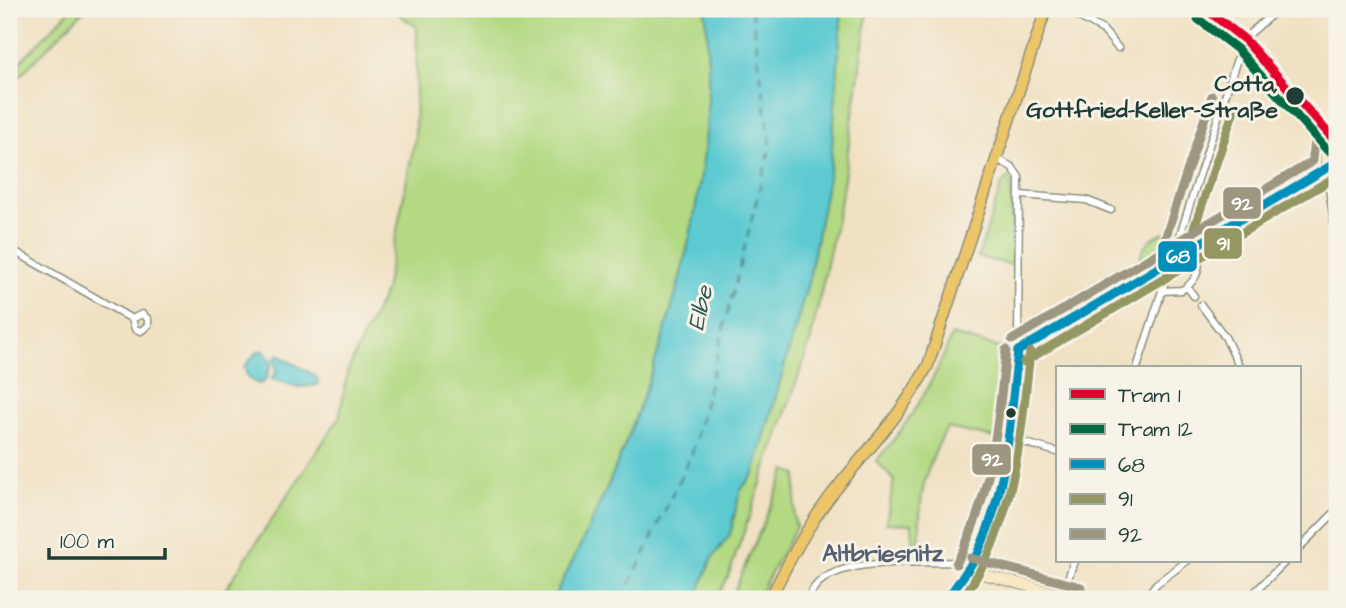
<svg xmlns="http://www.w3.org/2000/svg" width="1346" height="608" font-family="'Architects Daughter',sans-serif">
  <rect width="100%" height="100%" fill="#f7f3e8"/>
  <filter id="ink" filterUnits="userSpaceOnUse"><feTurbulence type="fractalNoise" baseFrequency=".0143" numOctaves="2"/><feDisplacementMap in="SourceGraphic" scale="14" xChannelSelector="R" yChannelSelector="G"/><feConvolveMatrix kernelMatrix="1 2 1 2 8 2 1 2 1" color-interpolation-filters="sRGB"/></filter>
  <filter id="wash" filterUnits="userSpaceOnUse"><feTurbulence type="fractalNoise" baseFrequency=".00686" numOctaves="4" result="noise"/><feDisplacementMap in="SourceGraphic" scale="28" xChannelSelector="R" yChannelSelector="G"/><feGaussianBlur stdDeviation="1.57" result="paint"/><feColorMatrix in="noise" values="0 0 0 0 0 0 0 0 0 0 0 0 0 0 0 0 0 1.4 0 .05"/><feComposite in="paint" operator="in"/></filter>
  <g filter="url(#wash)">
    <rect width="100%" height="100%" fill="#f1e1c3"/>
    <!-- green -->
    <g fill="#b3d983" stroke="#698b5c" stroke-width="2">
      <polygon points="71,9 85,9 9,87 9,73"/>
      <path d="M392 9H705C708 26 707 45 708 62 714 232 633 450 553 599H219L339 418 348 370 385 291 415 139 417 27Z"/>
      <polygon points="842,9 868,9 841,199 810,343 728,577 716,599 696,599 711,560 730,534 740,491 754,473 809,279 831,161"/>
      <polygon points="1009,177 1011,180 1012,265 978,257 1002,184"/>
      <path d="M1169 232 1170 236 1157 258 1140 267C1139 249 1150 234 1169 232Z"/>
      <path d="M952 335 1008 350 1000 439 947 428C921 475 918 501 920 554H914L912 524 886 523 894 480 876 461C910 423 934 382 952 335Z"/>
      <polygon points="786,470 797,474 794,516 796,527 757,599 731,599"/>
    </g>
    <!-- water -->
    <g fill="#5dcad2" stroke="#3e8483" stroke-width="2">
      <path d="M705 9H842L831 161 809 279 754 473 740 491 730 534 711 560 696 599H553C633 450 714 232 708 62 707 45 708 26 705 9Z"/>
      <polygon points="263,350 272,362 265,381 259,384 248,378 244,367 257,352"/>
      <path d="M279 354C290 365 306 367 318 379V385L298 387 272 379 276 371 275 358Z"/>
    </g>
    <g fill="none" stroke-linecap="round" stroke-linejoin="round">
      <!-- ferry -->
      <polyline stroke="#2b5954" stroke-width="2" stroke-dasharray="9 7" stroke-linecap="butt" points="623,599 692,453 771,144 751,9"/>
    </g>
  </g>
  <g filter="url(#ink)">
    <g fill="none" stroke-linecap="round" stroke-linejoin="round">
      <defs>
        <g id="street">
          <polyline points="1065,9 1103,30 1118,48"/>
          <polyline points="997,159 1012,167 1019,177 1018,351"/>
          <polyline points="1326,168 1337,242"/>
          <polyline points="1020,195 1086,200 1111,210"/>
          <polyline points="9,248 132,319 135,329 141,331 148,325 148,319 142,314 132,319"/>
          <polyline points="1187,287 1194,296"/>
          <path d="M1162 291 1182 290C1199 280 1203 263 1194 246"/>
          <polyline points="1201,305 1225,337 1240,368"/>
          <polyline points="1137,368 1238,56 1246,37 1278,9"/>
          <polyline points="1008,438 1057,452"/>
          <polyline points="1299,548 1337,510"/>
          <polyline points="1062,597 1074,561"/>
          <path d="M809 599C819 554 918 564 955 562L967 570"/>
          <polyline points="1145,599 1156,584 1187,561"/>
          <polyline points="1248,599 1286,561"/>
        </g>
        <g id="secondary">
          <polyline points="1209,9 1245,38 1337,140"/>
          <polyline points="1326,168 1325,151 1332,135"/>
          <polyline points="967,570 1078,599"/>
          <path d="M947 599C958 583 971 568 979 550 1007 488 1010 417 1018 351L1337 162"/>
        </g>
        <path id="primary" d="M770 599C787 564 806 529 829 498 866 450 899 420 928 365L1046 9"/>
      </defs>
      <!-- street casing -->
      <use href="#street" stroke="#888f7c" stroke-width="9"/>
      <!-- secondary casing -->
      <use href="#secondary" stroke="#888f7c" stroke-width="12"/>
      <!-- primary casing -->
      <use href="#primary" stroke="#888f7c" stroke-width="13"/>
      <!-- street -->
      <use href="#street" stroke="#fff" stroke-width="6"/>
      <!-- secondary -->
      <use href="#secondary" stroke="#f8e8c3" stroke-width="10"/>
      <!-- primary -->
      <use href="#primary" stroke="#edc569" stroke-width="10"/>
      <defs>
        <g id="bus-1">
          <polyline points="1209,9 1245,38 1337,140"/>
          <polyline points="1018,351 1337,162"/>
          <path d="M947 599C957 584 969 570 977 554 1008 491 1010 418 1018 351"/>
        </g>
        <g id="bus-2">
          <polyline points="1281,96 1323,143"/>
          <polyline points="1169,275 1182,264 1236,104"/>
          <polyline points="1024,362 1332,179"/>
          <path d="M962 599C1015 526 1020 440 1030 352"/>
        </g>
        <g id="bus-3">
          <polyline points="1155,255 1161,251 1212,96"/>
          <polyline points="1012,340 1313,161 1313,148 1318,137 1281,96"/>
          <polyline points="970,558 1081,587"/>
          <path d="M956 564C992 497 998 425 1006 350"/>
        </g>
      </defs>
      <!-- bus-1 casing -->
      <use href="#bus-1" stroke="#f7f3e8" stroke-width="14"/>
      <!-- bus-2 casing -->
      <use href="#bus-2" stroke="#f7f3e8" stroke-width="14"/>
      <!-- bus-3 casing -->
      <use href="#bus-3" stroke="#f7f3e8" stroke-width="14"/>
      <!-- bus-1 -->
      <use href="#bus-1" stroke="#008fba" stroke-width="9"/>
      <!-- bus-2 -->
      <use href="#bus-2" stroke="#959763" stroke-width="9"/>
      <!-- bus-3 -->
      <use href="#bus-3" stroke="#9d9781" stroke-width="9"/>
      <defs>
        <polyline id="tram-1" points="1206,9 1245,40 1337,143"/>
        <polyline id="tram-2" points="1198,19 1237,49 1328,151"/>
      </defs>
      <!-- tram-1 casing -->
      <use href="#tram-1" stroke="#f7f3e8" stroke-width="14"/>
      <!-- tram-2 casing -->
      <use href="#tram-2" stroke="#f7f3e8" stroke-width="14"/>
      <!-- tram-1 -->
      <use href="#tram-1" stroke="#e4002c" stroke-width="9"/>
      <!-- tram-2 -->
      <use href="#tram-2" stroke="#006b42" stroke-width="9"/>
    </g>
  </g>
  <!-- markers -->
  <g fill="#1f3d34" stroke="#f7f3e8" stroke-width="2.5">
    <circle cx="1295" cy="96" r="10"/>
    <circle cx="1011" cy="413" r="6"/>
  </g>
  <g text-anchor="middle" stroke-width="6" stroke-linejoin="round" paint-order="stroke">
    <!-- stop labels -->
    <g font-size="23" font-weight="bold" fill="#1f3d34" stroke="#f7f3e8" text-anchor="end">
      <text x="1278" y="91">Cotta,<tspan x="1278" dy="26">Gottfried-Keller-Straße</tspan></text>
    </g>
    <!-- water labels -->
    <g font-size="24" font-style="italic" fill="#2b5954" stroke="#f7f3e8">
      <text transform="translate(700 308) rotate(-77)" y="8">Elbe</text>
    </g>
    <!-- neighbourhood labels -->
    <g font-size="24" font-weight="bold" fill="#545f70" stroke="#f7f3e8">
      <text x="883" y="561">Altbriesnitz</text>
    </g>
  </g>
  <g stroke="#f7f3e8" stroke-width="2.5">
    <rect x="1222" y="186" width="40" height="34" rx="7" fill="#9d9781"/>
    <rect x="1203" y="227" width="40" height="33" rx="7" fill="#959763"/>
    <rect x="1157" y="240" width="41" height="33" rx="7" fill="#008fba"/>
    <rect x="971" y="443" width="41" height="33" rx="7" fill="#9d9781"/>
  </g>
  <g font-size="19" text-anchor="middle" font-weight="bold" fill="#fff">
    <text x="1242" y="210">92</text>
    <text x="1223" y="250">91</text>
    <text x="1178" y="263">68</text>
    <text x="992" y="466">92</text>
  </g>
  <!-- margin -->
  <rect width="1346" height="608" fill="none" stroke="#f7f3e8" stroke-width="35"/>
  <!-- legend -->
  <rect x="1056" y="366" width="245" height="196" fill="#f7f3e8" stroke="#a1aaa0" stroke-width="2"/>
  <rect x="1070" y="389" width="35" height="10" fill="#e4002c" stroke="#a1aaa0" stroke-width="2"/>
  <text x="1118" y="402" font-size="21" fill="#1f3d34">Tram 1</text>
  <rect x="1070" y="424" width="35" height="10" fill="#006b42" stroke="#a1aaa0" stroke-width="2"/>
  <text x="1118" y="436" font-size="21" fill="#1f3d34">Tram 12</text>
  <rect x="1070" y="459" width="35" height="10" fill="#008fba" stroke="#a1aaa0" stroke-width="2"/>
  <text x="1118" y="472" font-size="21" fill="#1f3d34">68</text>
  <rect x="1070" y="494" width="35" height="10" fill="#959763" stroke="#a1aaa0" stroke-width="2"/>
  <text x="1118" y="506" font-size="21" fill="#1f3d34">91</text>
  <rect x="1070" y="529" width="35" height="10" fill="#9d9781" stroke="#a1aaa0" stroke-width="2"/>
  <text x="1118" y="542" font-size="21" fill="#1f3d34">92</text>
  <!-- scale -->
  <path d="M49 548v10h116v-10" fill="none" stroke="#1f3d34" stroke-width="3.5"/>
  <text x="60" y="548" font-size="21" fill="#1f3d34" stroke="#f7f3e8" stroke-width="5" paint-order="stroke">100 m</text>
</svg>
